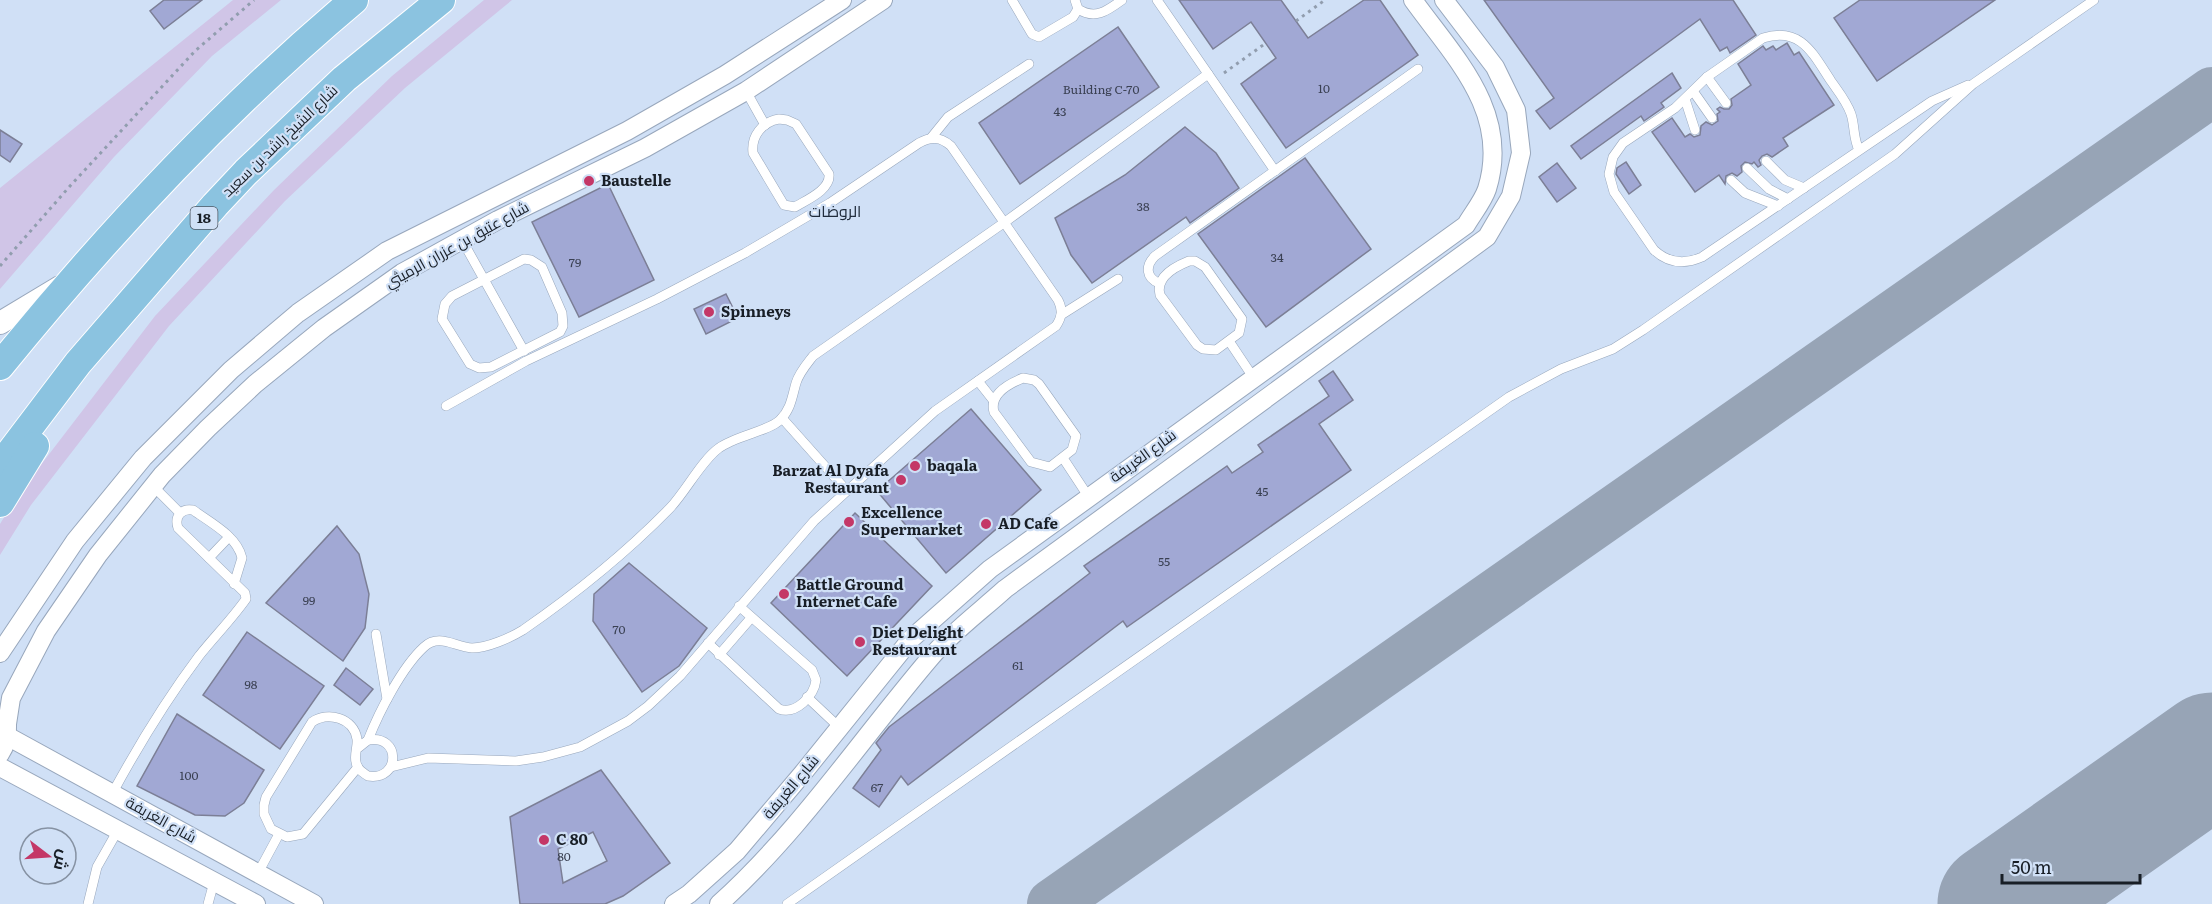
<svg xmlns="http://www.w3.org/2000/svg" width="2212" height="904" font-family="Literata,Cairo,serif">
  <rect width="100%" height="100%" fill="#d0e0f6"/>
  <!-- green -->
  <g fill="#d0c5e7">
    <polygon points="233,0 281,0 212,56 114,157 0,289 0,188"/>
    <polygon points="484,0 512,0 405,88 285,201 169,326 31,505 0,555 0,524 17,496 155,316 274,190 392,76"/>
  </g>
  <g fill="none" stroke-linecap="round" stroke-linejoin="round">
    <!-- taxiway -->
    <polyline stroke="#97a4b6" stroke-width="50" points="1052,904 2212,92"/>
    <!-- runway -->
    <polyline stroke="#97a4b6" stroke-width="123" points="1999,904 2212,754"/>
  </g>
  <!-- building -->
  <g fill="#a1a8d4" stroke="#7c7f96" stroke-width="1.5" fill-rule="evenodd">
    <polygon points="164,0 202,0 164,29 150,11"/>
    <polygon points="1179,0 1281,0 1308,38 1364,0 1380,0 1418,55 1286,148 1241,84 1276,58 1251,22 1213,49"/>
    <polygon points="1484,0 1733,0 1756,35 1730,53 1727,47 1720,51 1700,19 1550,129 1536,111 1554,98"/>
    <polygon points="1860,0 1995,0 1877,81 1834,18"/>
    <polygon points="1118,27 1159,87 1020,184 979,123"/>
    <polygon points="1787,43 1794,55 1799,52 1834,105 1783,138 1788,146 1772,157 1767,154 1762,156 1759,160 1761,165 1758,167 1754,162 1752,164 1745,162 1741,166 1742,172 1737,176 1732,173 1726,176 1725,184 1719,175 1695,192 1652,132 1672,118 1685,137 1690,134 1694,137 1700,135 1701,126 1706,122 1712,125 1718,121 1717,114 1720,112 1717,109 1720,107 1724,109 1729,109 1732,105 1731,99 1751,85 1738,64 1763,46 1766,50 1773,46 1776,50"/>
    <polygon points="1672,73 1681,88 1661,103 1664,107 1644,121 1641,116 1581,159 1571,146"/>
    <polygon points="1185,127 1216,153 1239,188 1190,223 1186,217 1092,283 1071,255 1055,218 1125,175"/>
    <polygon points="0,130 22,144 10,162 0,155"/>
    <polygon points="1305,158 1371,249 1266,327 1198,234"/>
    <polygon points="1626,162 1641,185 1629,194 1616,174 1617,168"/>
    <polygon points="1557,163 1576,188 1557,202 1539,177"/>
    <polygon points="608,184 654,280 579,317 532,222"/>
    <polygon points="726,294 738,318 706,334 694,309"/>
    <polygon points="1333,371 1353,400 1319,424 1351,470 1127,627 1123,621 908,785 901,776 879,807 853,788 881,750 876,743 889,727 1090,573 1084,566 1227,466 1232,473 1263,452 1258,445 1329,396 1319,381"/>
    <polygon points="971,409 1041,490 946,573 877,491"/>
    <polygon points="855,513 932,586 847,676 771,603"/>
    <polygon points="337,526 359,554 369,594 365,628 343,661 266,603"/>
    <polygon points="629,563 707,628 679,666 642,692 593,621 594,594"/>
    <polygon points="247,632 324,686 280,749 203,695"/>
    <polygon points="346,668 373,689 360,705 334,685"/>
    <polygon points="177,714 264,770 244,803 225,816 195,815 137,786"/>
    <path d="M601 770 670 863 623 896 605 904H520L510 817ZM593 832 607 861 563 883 558 849Z"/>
  </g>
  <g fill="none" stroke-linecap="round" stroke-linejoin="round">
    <defs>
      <g id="service">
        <polyline points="1012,0 1032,34 1039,37 1073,17 1078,9 1075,0"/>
        <polyline points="1157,0 1275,171"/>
        <path d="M1078 9C1095 20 1107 11 1122 0"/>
        <polyline points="1707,77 1726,103"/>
        <polyline points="746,91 765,125"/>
        <polyline points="1693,91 1712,118"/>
        <polyline points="1685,99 1695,130"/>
        <path d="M779 119 787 120 796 124 829 174C831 190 806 200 795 207L784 205 753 153C751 136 762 122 779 119Z"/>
        <polyline points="931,138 948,117 1029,64"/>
        <path d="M1859 150C1853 138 1855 126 1851 114 1847 102 1838 91 1831 81 1813 54 1801 26 1763 38L1707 77 1675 108 1623 143 1613 157 1609 174 1614 192 1654 250C1668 263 1684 265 1702 257L1932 101 1968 85"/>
        <polyline points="1766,161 1785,180 1804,188"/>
        <polyline points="1747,168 1769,189 1788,199"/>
        <polyline points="1731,180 1745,193 1778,206"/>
        <polyline points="462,240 524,351"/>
        <polygon points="524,259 531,260 542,267 562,313 563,326 560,332 491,367 479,368 470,364 442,319 445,304 452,296"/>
        <path d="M1189 261H1195L1205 267 1242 319 1239 333 1216 350 1203 349 1197 345 1160 295C1155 277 1174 267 1189 261Z"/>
        <path d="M1159 283C1146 278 1145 266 1155 256L1418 69"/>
        <polyline points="1061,315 1118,279"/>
        <polyline points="1229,341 1253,377"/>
        <path d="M1023 378 1034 380 1039 384 1076 436 1072 450 1050 467 1031 462 994 412C989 394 1008 384 1023 378Z"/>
        <polyline points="978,381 993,400"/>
        <polyline points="782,418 847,491"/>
        <polyline points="1063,458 1088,496"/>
        <polyline points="153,486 180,513"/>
        <polyline points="209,558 229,537"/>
        <polyline points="376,634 387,699"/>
        <path d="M708 643 779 709C796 715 814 696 816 680L812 670 739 606"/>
        <polyline points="719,655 751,618"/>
        <polyline points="807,697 840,728"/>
        <path d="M368 740C379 712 402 667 424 647 439 633 455 647 472 648 487 648 510 638 523 630 575 594 626 553 670 508 686 491 702 460 719 448 735 436 769 431 780 420 791 409 792 397 796 383 799 373 806 365 813 356L1005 222 1208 74"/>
        <path d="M358 767 303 834 287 837 271 829 264 814V805L266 797 312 722C328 711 354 718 357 739 358 747 354 754 356 762 357 769 362 772 368 776 401 781 401 734 368 740L358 748"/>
        <path d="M391 767 428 758 516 761 543 757 580 747 628 721 648 706 680 676 814 521 935 411 1056 326C1062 317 1063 310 1058 300L951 146C941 137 931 136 919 143L830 203 745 253 657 299 526 361 446 406"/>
        <path d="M112 794C138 746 166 700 199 656 214 637 232 619 246 599L245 593 178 528C174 516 182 508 193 510 211 523 237 536 242 558L234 584"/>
        <polyline points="258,873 279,834"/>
        <polyline points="88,904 97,867 118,830"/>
        <polyline points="208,904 214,882"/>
        <polyline points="787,904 1509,397 1561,369 1613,349 1643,330 1895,154 1973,84 2094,0"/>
      </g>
      <g id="minor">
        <polyline points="0,653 75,541 143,458 231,370 298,313 387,251 627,131 725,75 842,0"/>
        <polyline points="7,724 11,698 46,631 98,555 162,475 208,428 255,384 324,328 402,273 498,220 645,148 746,91 883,0"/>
        <polyline points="7,736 314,904"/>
        <path d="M0 754C6 745 7 737 7 726"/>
        <polyline points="0,767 256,904"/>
        <path d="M674 904 689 894 737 851 803 773 911 639 990 569 1466 225C1473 213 1483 201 1487 189 1511 112 1454 57 1413 0"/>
        <path d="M719 904C800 831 861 739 931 657 951 633 982 610 1005 589L1487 237 1511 196 1521 153 1516 110 1495 67 1444 0"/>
      </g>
      <polyline id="tertiary" points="0,323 60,287"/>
      <g id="primary">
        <path d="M0 366C108 233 223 110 354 0"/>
        <polyline points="0,466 78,363 215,205 246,172 344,79 441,0"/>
        <polyline points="0,503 35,446"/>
      </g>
    </defs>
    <!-- service casing -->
    <use href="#service" stroke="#98a7bc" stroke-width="10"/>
    <!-- minor casing -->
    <use href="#minor" stroke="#98a7bc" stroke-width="20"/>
    <!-- tertiary casing -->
    <use href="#tertiary" stroke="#98a7bc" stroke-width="24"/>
    <!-- primary casing -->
    <use href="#primary" stroke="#fff" stroke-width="30"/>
    <!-- path -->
    <g stroke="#919dae" stroke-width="3" stroke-dasharray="3 4.5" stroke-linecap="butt">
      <polyline points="1296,21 1325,0"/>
      <polyline points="1224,73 1266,43"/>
      <polyline points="0,266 70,186 195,51 254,0"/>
    </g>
    <!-- service -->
    <use href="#service" stroke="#fff" stroke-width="9"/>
    <!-- minor -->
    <use href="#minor" stroke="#fff" stroke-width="18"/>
    <!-- tertiary -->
    <use href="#tertiary" stroke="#fff" stroke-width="22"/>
    <!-- primary -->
    <use href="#primary" stroke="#8bc3e0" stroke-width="28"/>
  </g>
  <!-- markers -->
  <g fill="#c43767" stroke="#d0e0f6" stroke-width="2">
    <circle cx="589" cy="181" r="6"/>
    <circle cx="709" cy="312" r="6"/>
    <circle cx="915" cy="466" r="6"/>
    <circle cx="901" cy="480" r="6"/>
    <circle cx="849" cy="522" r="6"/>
    <circle cx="986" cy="524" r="6"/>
    <circle cx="784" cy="594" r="6"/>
    <circle cx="860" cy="642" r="6"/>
    <circle cx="544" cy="840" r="6"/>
  </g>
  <g text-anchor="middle" stroke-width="4.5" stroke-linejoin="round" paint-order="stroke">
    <!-- number labels -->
    <g font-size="12" fill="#3a4052">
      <text x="1324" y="93">10</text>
      <text x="1101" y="94">Building C-70</text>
      <text x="1060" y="116">43</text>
      <text x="1143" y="211">38</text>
      <text x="1277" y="262">34</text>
      <text x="575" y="267">79</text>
      <text x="1262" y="496">45</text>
      <text x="1164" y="566">55</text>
      <text x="309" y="605">99</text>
      <text x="619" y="634">70</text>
      <text x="1018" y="670">61</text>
      <text x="251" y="689">98</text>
      <text x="189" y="780">100</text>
      <text x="877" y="792">67</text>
      <text x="564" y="861">80</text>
    </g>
    <!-- shield labels -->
    <rect fill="#d0e0f6" stroke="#4f5864" stroke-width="1.5" x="190.5" y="207" width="27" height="22" rx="4.5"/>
    <g font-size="14" font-weight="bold" fill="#181e26">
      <text x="204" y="223">18</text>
    </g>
    <!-- street labels -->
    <g font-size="15" fill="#181e26" stroke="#d0e0f6">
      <text transform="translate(280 141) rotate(-44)" y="5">شارع الشيخ راشد بن سعيد</text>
      <text transform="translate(457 245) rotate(-29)" y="5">شارع عتيق بن عزران الرميثي</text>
      <text transform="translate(1143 456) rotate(-36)" y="5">شارع الغريفة</text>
      <text transform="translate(791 787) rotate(-50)" y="5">شارع الغريفة</text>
      <text transform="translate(161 820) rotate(29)" y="5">شارع الغريفة</text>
    </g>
    <!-- poi labels -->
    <g font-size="15" font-weight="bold" fill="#181e26" stroke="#d0e0f6" text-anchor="start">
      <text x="601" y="186">Baustelle</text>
      <text x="721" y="317">Spinneys</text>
      <text x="927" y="471">baqala</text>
      <text x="889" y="476" text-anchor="end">Barzat Al Dyafa<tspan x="889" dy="17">Restaurant</tspan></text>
      <text x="861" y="518">Excellence<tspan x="861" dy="17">Supermarket</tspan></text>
      <text x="998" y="529">AD Cafe</text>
      <text x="796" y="590">Battle Ground<tspan x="796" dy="17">Internet Cafe</tspan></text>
      <text x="872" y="638">Diet Delight<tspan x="872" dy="17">Restaurant</tspan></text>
      <text x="556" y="845">C 80</text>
    </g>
    <!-- neighbourhood labels -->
    <g font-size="16" fill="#202c3c" stroke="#d0e0f6">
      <text x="835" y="217">الروضات</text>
    </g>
  </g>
  <!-- north arrow -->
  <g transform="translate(48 856) rotate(107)"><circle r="28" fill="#d0e0f6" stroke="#8692a3" stroke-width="1.5"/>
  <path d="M0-4.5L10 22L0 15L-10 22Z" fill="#c43767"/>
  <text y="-9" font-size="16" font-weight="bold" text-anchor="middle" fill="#181e26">ش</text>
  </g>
  <!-- scale -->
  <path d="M2002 874v9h138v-9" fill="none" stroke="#181e26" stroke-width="3"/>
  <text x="2011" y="874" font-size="18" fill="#181e26" stroke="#d0e0f6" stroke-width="4.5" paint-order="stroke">50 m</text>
</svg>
